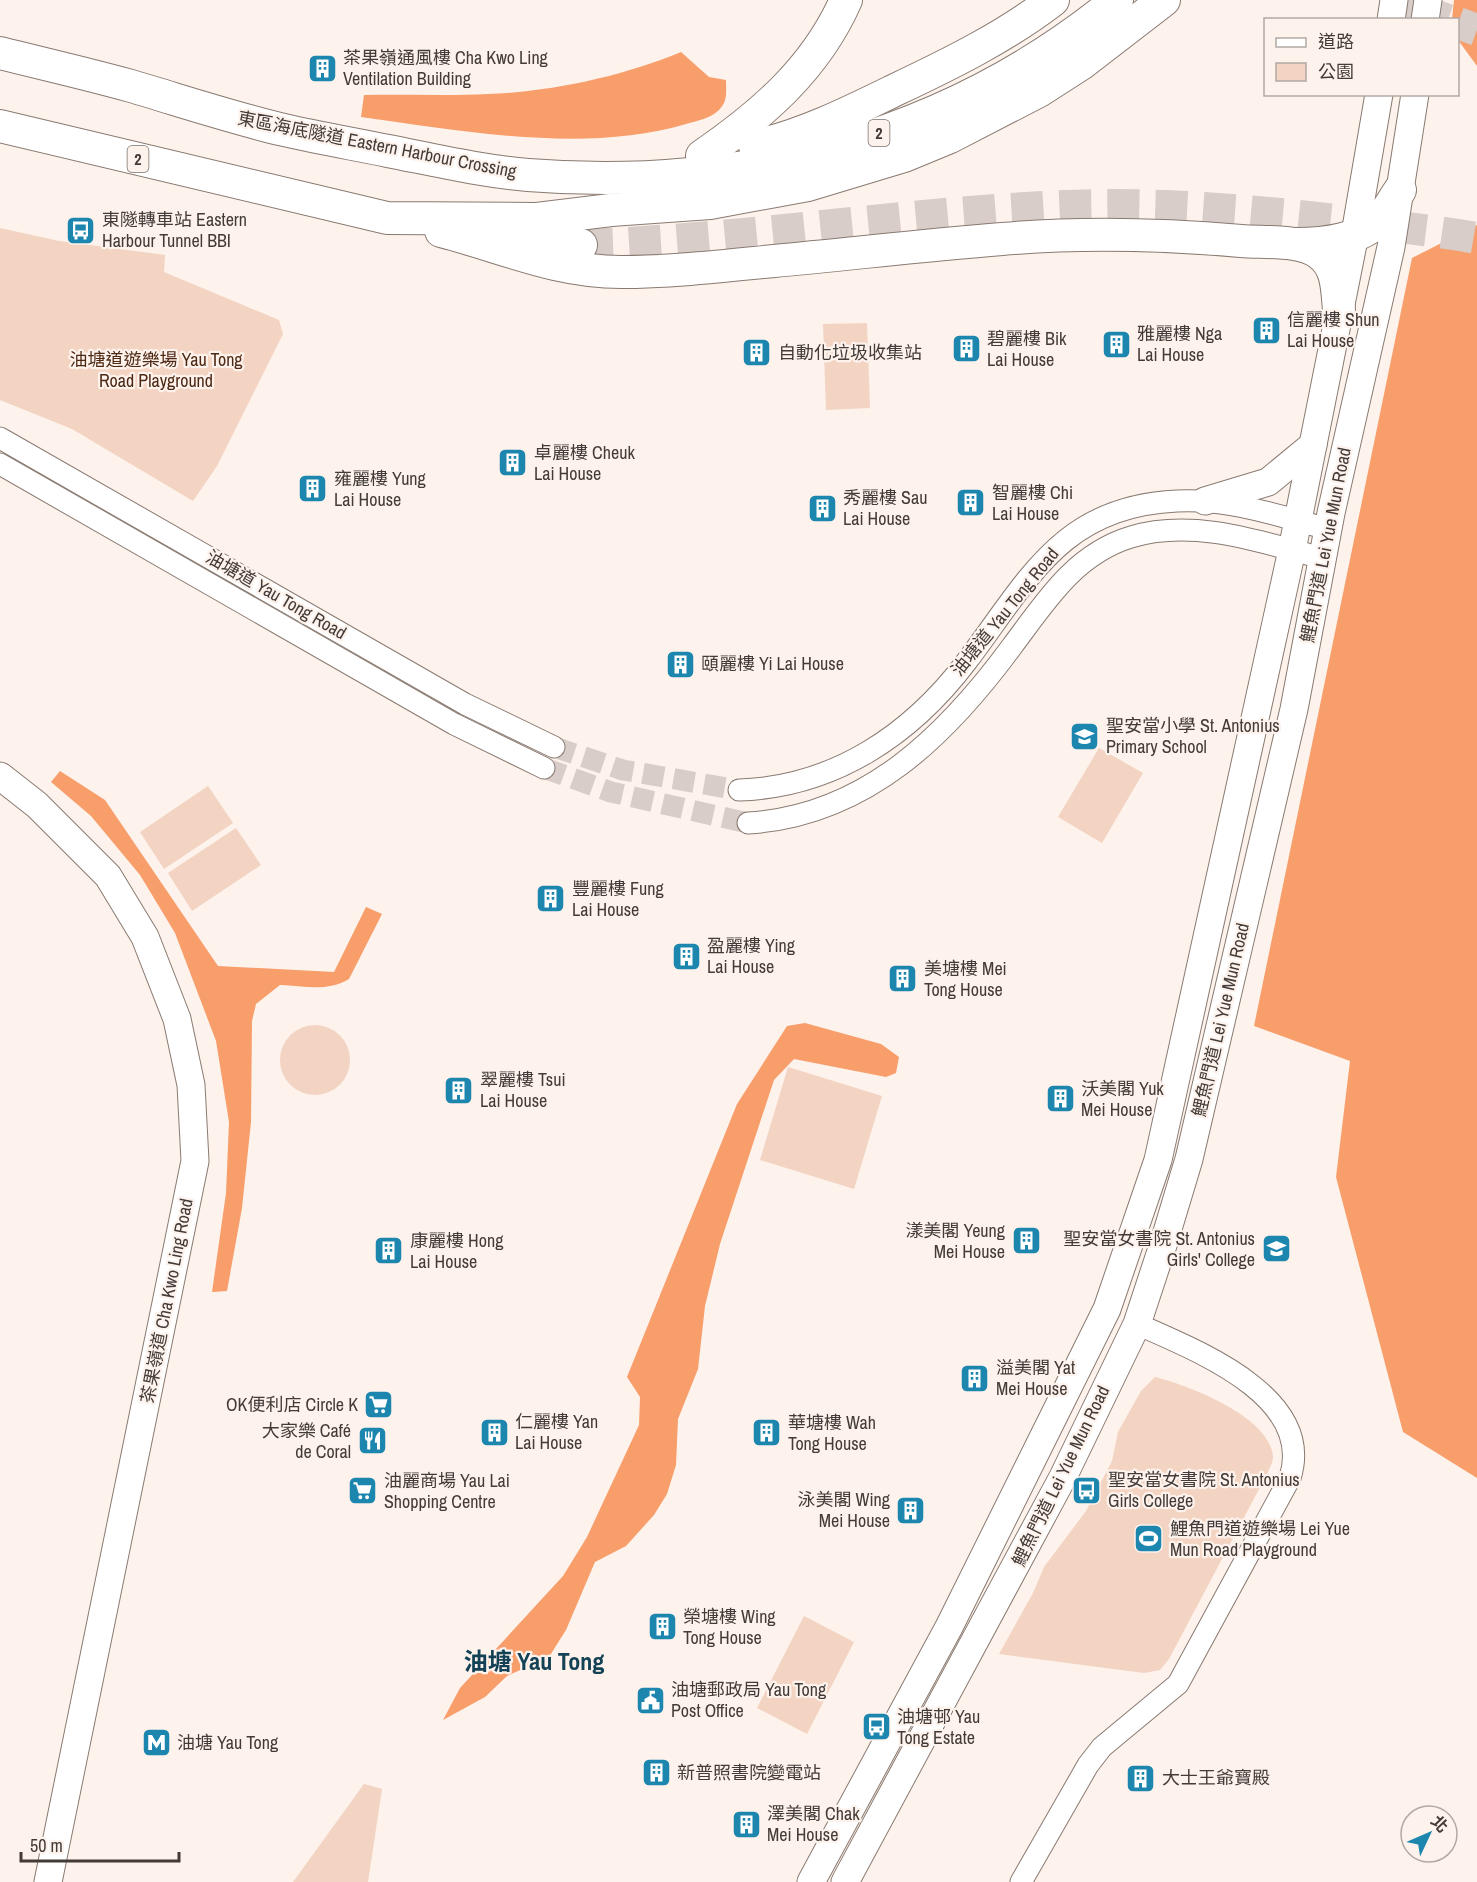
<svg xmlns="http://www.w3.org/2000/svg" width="1477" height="1882" font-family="'Archivo Narrow','Noto Sans TC',sans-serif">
  <rect width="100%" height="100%" fill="#fdf2ec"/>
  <!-- green -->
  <g fill="#f3d3c1">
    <polygon points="0,228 59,241 165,255 164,272 279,320 283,334 217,466 193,501 72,429 0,400"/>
    <polygon points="867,323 870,408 826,410 823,324"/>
    <polygon points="1099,748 1143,773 1102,843 1058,817"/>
    <polygon points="208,786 233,823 164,869 140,832"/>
    <polygon points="236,828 261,865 192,911 168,873"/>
    <circle cx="315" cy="1060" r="35"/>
    <polygon points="788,1067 882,1096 854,1189 760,1160"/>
    <path d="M1155 1377C1188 1385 1271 1417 1273 1457 1273 1462 1269 1469 1267 1474L1169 1659 1160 1670 1144 1673 999 1654 1033 1593 1044 1567 1086 1511 1112 1461 1118 1432 1141 1391Z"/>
    <polygon points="804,1616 854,1642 807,1734 757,1708"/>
    <polygon points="364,1784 382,1789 368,1882 293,1882"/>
  </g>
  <!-- forest -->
  <g fill="#f89e6b">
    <polygon points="1454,0 1477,0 1477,66 1458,40 1458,20 1452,19"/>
    <path d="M681 52 709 77 726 80C726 92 728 101 719 110 711 118 697 121 686 124 586 154 462 131 361 117L364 95C405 94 447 96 488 94 550 92 624 76 681 52Z"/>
    <polygon points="1477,225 1477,1478 1403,1432 1336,1177 1350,1061 1254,1026 1412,258"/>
    <path d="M60 771 105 800 218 966 334 972 366 907 382 914 349 979C328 992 304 986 280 985L256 1004 252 1021 251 1122 242 1208 227 1291 212 1292 226 1193 229 1122 216 1041 175 933 140 875 91 816 51 782Z"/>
    <polygon points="805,1023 881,1044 899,1057 896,1073 886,1077 794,1059 774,1080 720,1244 705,1306 698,1369 678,1419 676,1465 667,1494 654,1515 626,1546 595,1562 566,1630 549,1657 507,1676 485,1697 443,1720 460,1688 563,1576 587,1537 639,1425 640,1397 627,1377 737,1104 787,1026"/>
  </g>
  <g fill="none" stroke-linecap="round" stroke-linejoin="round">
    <!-- minor-tunnel -->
    <g stroke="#d8cdc8" stroke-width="21" stroke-dasharray="21 10" stroke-linecap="butt">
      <polyline points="554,747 623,770 739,790"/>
      <polyline points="544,768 611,792 748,823"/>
    </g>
    <!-- highway-tunnel -->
    <g stroke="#d8cdc8" stroke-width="32" stroke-dasharray="32 16" stroke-linecap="butt">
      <polyline points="1390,0 1448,20"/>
      <polyline points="1458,23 1477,30"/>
      <path d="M581 245C736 240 888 215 1043 207 1142 201 1239 209 1337 220 1384 225 1430 230 1477 238"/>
    </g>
    <defs>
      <g id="minor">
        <polyline points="0,438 465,704 554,747"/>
        <polyline points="0,464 454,724 544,768"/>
        <path d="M739 790C834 787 911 735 967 661 1029 579 1062 506 1177 501 1228 498 1279 516 1328 529"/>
        <path d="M748 823C866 816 947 735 1013 645 1046 601 1075 554 1131 537 1194 518 1261 542 1322 558"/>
        <path d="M1021 1882 1088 1765 1102 1747 1178 1684 1290 1478C1316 1396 1195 1350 1137 1324"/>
      </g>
      <g id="major">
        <polyline points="1391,20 1394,0"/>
        <polyline points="1425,20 1428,0"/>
        <polyline points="1205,501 1268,482 1313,445"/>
        <polyline points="0,776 37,805 108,876 145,937 177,1019 191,1085 195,1161 48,1882"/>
        <polyline points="811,1882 949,1627 1107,1309 1158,1160 1292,550 1355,234 1379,94"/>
        <polyline points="845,1882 1063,1477 1137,1324 1164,1242 1189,1159 1294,709 1331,513 1391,247 1415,94"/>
      </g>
      <g id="highway">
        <path d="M0 53C44 64 88 74 131 86 182 101 233 118 284 130 319 138 354 144 388 151 434 160 481 171 528 175 742 192 949 138 1117 0"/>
        <polyline points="0,126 387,218 537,219 611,210 710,203 808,185 904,156 950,137 1039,91 1081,64 1164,0"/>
        <path d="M755 146C804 135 850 112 895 90 950 64 1005 37 1053 0"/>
        <path d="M702 156C763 114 816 68 846 0"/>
        <path d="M441 231C503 247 556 272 621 272 672 272 723 266 774 261 850 254 926 245 1002 239 1082 232 1161 234 1241 241 1264 243 1301 239 1320 254 1338 267 1337 290 1339 310"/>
        <polyline points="517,242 581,245"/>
        <path d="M1296 244C1323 244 1362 240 1381 218 1388 210 1394 199 1400 190"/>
      </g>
    </defs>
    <!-- minor casing -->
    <use href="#minor" stroke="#897a71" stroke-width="23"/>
    <!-- major casing -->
    <use href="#major" stroke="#897a71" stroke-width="29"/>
    <!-- highway casing -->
    <use href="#highway" stroke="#897a71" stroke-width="34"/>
    <!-- minor -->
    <use href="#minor" stroke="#fff" stroke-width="21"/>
    <!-- major -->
    <use href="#major" stroke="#fff" stroke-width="27"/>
    <!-- highway -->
    <use href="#highway" stroke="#fff" stroke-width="32"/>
  </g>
  <!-- icons -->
  <defs>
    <symbol id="building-square" viewBox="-11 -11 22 22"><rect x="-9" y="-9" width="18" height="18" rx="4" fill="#1c86ae" stroke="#fdf2ec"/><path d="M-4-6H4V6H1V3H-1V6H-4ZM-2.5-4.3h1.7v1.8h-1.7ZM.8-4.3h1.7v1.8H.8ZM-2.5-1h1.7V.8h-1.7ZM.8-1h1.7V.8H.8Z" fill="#fff"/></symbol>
    <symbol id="bus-square" viewBox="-11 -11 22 22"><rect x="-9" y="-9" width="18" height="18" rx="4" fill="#1c86ae" stroke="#fdf2ec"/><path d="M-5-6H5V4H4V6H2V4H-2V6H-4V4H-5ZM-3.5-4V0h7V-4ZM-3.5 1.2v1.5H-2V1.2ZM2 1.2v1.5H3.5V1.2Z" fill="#fff"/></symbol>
    <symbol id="school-square" viewBox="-11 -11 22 22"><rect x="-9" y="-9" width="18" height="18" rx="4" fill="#1c86ae" stroke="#fdf2ec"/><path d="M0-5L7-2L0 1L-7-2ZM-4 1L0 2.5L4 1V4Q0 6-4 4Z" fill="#fff"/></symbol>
    <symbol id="supermarket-square" viewBox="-11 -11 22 22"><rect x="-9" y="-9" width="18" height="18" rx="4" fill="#1c86ae" stroke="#fdf2ec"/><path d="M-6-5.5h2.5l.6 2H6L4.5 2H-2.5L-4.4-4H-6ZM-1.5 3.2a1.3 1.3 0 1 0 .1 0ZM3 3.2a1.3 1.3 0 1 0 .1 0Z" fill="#fff"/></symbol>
    <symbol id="restaurant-square" viewBox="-11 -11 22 22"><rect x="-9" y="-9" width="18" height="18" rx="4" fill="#1c86ae" stroke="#fdf2ec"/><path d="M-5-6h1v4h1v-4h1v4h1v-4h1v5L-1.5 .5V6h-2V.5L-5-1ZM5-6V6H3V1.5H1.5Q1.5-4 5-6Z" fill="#fff"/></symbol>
    <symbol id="stadium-square" viewBox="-11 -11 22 22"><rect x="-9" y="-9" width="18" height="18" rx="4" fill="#1c86ae" stroke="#fdf2ec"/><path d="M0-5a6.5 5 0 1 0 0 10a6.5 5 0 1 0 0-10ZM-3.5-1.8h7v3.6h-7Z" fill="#fff"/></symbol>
    <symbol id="civic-square" viewBox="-11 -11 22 22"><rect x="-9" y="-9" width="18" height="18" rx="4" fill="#1c86ae" stroke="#fdf2ec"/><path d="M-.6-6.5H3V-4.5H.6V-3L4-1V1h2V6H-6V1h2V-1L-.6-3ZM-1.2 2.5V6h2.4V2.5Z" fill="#fff"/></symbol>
    <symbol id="metro-square" viewBox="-11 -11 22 22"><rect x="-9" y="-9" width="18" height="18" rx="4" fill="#1c86ae" stroke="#fdf2ec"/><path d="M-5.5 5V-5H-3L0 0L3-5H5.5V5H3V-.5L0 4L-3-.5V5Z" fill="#fff"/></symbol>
  </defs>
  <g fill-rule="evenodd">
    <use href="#building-square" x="306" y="52" width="33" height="33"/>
    <use href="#bus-square" x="64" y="214" width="33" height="33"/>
    <use href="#building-square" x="1250" y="314" width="33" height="33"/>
    <use href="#building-square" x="1100" y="328" width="33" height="33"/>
    <use href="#building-square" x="950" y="332" width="33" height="33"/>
    <use href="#building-square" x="740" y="336" width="33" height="33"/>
    <use href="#building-square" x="496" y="446" width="33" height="33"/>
    <use href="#building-square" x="296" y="472" width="33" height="33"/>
    <use href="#building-square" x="954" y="486" width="33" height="33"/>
    <use href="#building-square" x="806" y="492" width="33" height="33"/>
    <use href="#building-square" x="664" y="648" width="33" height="33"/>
    <use href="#school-square" x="1068" y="720" width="33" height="33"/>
    <use href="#building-square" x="534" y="882" width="33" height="33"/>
    <use href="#building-square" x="670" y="940" width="33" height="33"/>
    <use href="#building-square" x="886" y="962" width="33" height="33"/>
    <use href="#building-square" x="442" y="1074" width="33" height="33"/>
    <use href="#building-square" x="1044" y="1082" width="33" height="33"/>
    <use href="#building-square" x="1010" y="1224" width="33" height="33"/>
    <use href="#school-square" x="1260" y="1232" width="33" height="33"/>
    <use href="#building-square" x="372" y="1234" width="33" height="33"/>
    <use href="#building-square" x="958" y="1362" width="33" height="33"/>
    <use href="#supermarket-square" x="362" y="1388" width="33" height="33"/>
    <use href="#building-square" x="478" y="1416" width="33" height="33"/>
    <use href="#building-square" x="750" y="1416" width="33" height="33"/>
    <use href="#restaurant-square" x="356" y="1424" width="33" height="33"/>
    <use href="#bus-square" x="1070" y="1474" width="33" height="33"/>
    <use href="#supermarket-square" x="346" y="1474" width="33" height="33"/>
    <use href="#building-square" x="894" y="1494" width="33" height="33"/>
    <use href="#stadium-square" x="1132" y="1522" width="33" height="33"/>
    <use href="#building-square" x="646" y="1610" width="33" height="33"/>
    <use href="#civic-square" x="634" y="1684" width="33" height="33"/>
    <use href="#bus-square" x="860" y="1710" width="33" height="33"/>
    <use href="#metro-square" x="140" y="1726" width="33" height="33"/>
    <use href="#building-square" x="640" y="1756" width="33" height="33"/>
    <use href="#building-square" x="1124" y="1762" width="33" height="33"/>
    <use href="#building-square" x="730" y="1808" width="33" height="33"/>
  </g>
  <g text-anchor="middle" stroke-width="4.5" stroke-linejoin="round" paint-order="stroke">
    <!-- shield labels -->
    <g fill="#fdf2ec" stroke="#7a726d" stroke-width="1.5">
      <rect x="868.5" y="120" width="21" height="26" rx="4.5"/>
      <rect x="127.5" y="146" width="21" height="26" rx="4.5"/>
    </g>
    <g font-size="16" font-weight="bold" fill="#423b37">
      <text x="879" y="139">2</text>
      <text x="138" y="165">2</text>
    </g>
    <!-- poi labels -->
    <g font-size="18" fill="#423b37" stroke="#fdf2ec" text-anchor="start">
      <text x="343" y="64">茶果嶺通風樓 Cha Kwo Ling<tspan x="343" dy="21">Ventilation Building</tspan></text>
      <text x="102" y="226">東隧轉車站 Eastern<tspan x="102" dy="21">Harbour Tunnel BBI</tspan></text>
      <text x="1287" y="326">信麗樓 Shun<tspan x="1287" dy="21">Lai House</tspan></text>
      <text x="1137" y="340">雅麗樓 Nga<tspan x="1137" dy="21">Lai House</tspan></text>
      <text x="987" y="345">碧麗樓 Bik<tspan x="987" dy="21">Lai House</tspan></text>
      <text x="778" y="359">自動化垃圾收集站</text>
      <text x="534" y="459">卓麗樓 Cheuk<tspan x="534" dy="21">Lai House</tspan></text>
      <text x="334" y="485">雍麗樓 Yung<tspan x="334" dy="21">Lai House</tspan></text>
      <text x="992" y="499">智麗樓 Chi<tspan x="992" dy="21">Lai House</tspan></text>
      <text x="843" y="504">秀麗樓 Sau<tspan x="843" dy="21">Lai House</tspan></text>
      <text x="701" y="670">頤麗樓 Yi Lai House</text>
      <text x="1106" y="732">聖安當小學 St. Antonius<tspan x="1106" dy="21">Primary School</tspan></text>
      <text x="572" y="895">豐麗樓 Fung<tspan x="572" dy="21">Lai House</tspan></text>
      <text x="707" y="952">盈麗樓 Ying<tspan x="707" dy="21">Lai House</tspan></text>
      <text x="924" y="975">美塘樓 Mei<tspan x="924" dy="21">Tong House</tspan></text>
      <text x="480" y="1086">翠麗樓 Tsui<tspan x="480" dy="21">Lai House</tspan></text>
      <text x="1081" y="1095">沃美閣 Yuk<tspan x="1081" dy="21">Mei House</tspan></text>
      <text x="1005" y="1237" text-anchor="end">漾美閣 Yeung<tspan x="1005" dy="21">Mei House</tspan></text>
      <text x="1255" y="1245" text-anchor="end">聖安當女書院 St. Antonius<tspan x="1255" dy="21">Girls' College</tspan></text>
      <text x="410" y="1247">康麗樓 Hong<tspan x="410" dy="21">Lai House</tspan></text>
      <text x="996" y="1374">溢美閣 Yat<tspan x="996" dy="21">Mei House</tspan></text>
      <text x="358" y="1411" text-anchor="end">OK便利店 Circle K</text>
      <text x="515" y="1428">仁麗樓 Yan<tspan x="515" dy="21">Lai House</tspan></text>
      <text x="788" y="1429">華塘樓 Wah<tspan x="788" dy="21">Tong House</tspan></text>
      <text x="351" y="1437" text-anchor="end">大家樂 Café<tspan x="351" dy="21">de Coral</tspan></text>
      <text x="1108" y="1486">聖安當女書院 St. Antonius<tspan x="1108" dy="21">Girls College</tspan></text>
      <text x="384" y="1487">油麗商場 Yau Lai<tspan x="384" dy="21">Shopping Centre</tspan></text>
      <text x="890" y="1506" text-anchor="end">泳美閣 Wing<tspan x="890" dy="21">Mei House</tspan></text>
      <text x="1170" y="1535">鯉魚門道遊樂場 Lei Yue<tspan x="1170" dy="21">Mun Road Playground</tspan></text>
      <text x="683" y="1623">榮塘樓 Wing<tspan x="683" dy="21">Tong House</tspan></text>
      <text x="671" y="1696">油塘郵政局 Yau Tong<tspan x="671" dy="21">Post Office</tspan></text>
      <text x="897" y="1723">油塘邨 Yau<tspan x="897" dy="21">Tong Estate</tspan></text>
      <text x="177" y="1749">油塘 Yau Tong</text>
      <text x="677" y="1779">新普照書院變電站</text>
      <text x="1162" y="1784">大士王爺寶殿</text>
      <text x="767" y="1820">澤美閣 Chak<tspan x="767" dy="21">Mei House</tspan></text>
    </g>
    <!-- street labels -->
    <g font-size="18" fill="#423b37" stroke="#fdf2ec">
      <text transform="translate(377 145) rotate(11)" y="6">東區海底隧道 Eastern Harbour Crossing</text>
      <text transform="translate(1326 545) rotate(-79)" y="6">鯉魚門道 Lei Yue Mun Road</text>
      <text transform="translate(276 595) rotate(30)" y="6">油塘道 Yau Tong Road</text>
      <text transform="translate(1005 612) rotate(-51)" y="6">油塘道 Yau Tong Road</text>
      <text transform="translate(1221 1020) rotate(-77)" y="6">鯉魚門道 Lei Yue Mun Road</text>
      <text transform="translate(167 1301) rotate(-79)" y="6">茶果嶺道 Cha Kwo Ling Road</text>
      <text transform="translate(1061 1476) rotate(-64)" y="6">鯉魚門道 Lei Yue Mun Road</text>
    </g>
    <!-- park labels -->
    <g font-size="18" fill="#4d2914" stroke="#fdf2ec">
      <text x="156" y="366">油塘道遊樂場 Yau Tong<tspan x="156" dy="21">Road Playground</tspan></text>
    </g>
    <!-- district labels -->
    <g font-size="24" font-weight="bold" fill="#134256" stroke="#fdf2ec">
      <text x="534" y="1670">油塘 Yau Tong</text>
    </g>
  </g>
  <!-- legend -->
  <rect x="1264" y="18" width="195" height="78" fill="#fdf2ec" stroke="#b2a9a4" stroke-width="1.5"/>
  <rect x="1276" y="38" width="30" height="9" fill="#ffffff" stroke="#b2a9a4" stroke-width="1.5"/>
  <text x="1318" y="48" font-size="18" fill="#423b37">道路</text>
  <rect x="1276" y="63" width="30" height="18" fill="#f3d3c1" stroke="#b2a9a4" stroke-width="1.5"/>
  <text x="1318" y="78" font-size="18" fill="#423b37">公園</text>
  <!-- north arrow -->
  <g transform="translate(1429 1834) rotate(46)"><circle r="28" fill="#fdf2ec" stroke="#b2a9a4" stroke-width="1.5"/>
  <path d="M0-4.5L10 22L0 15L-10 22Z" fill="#1c86ae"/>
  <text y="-9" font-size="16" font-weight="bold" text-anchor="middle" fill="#423b37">北</text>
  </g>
  <!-- scale -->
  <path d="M21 1852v9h158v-9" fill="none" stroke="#423b37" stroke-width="3"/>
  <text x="30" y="1852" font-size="18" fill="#423b37" stroke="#fdf2ec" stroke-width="4.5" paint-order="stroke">50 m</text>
</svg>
